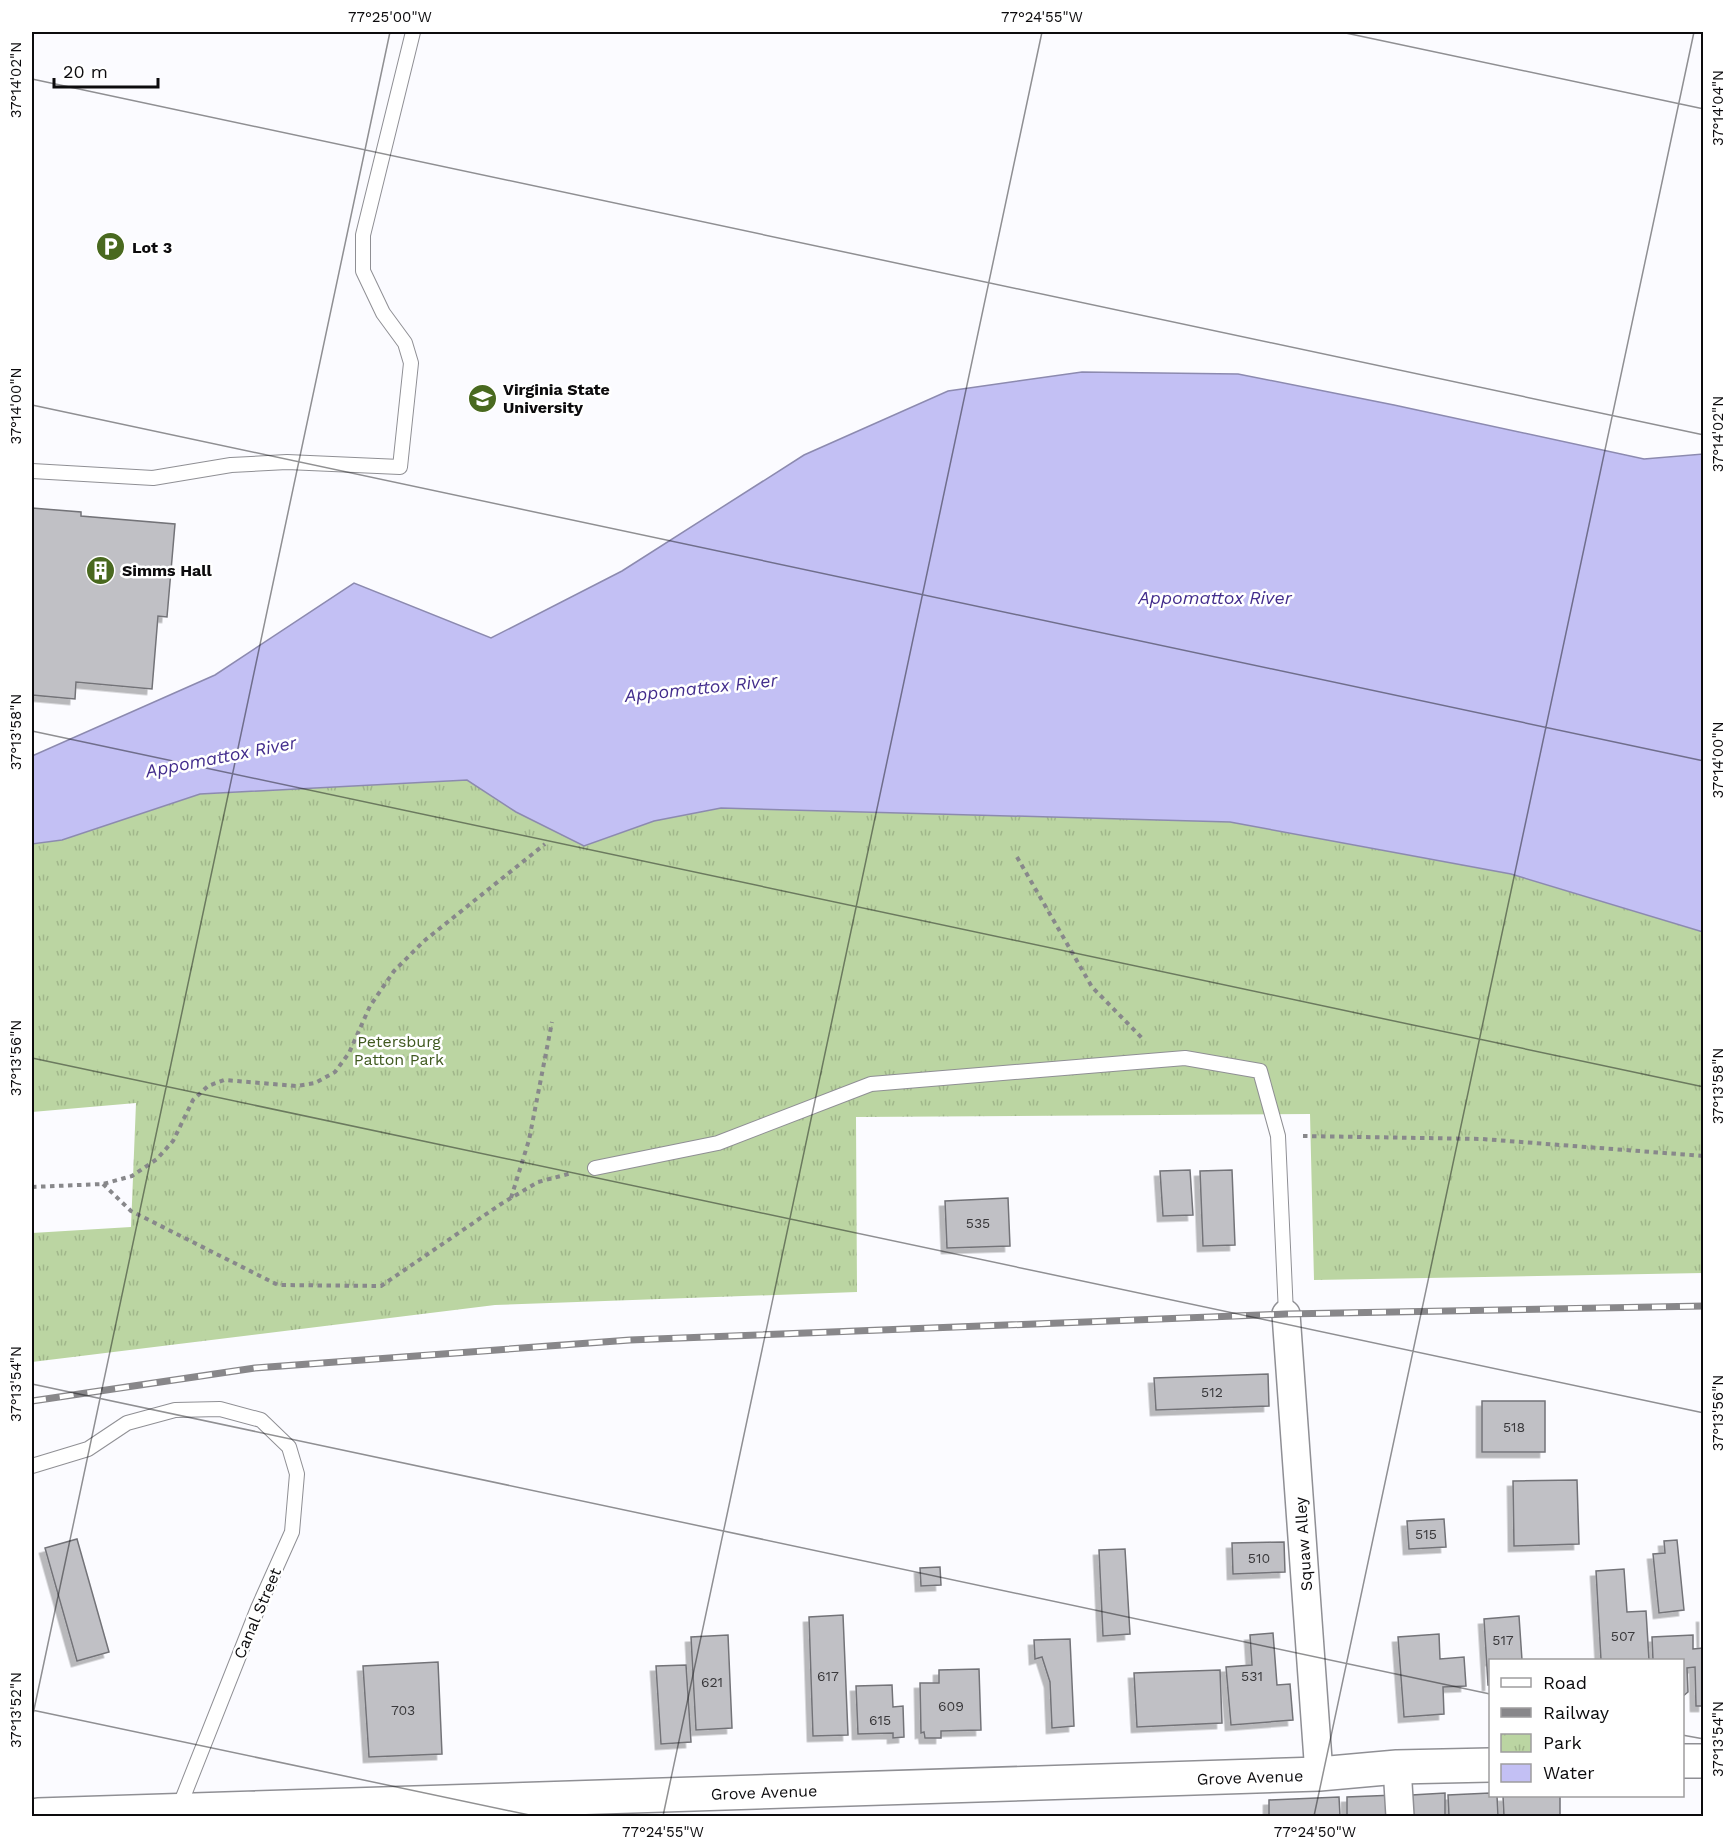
<svg xmlns="http://www.w3.org/2000/svg" width="1735" height="1848" font-family="'Work Sans',sans-serif">
  <defs>
    <pattern id="park-tufts" width="24" height="20" patternUnits="userSpaceOnUse" patternTransform="scale(1.5)"><rect width="24" height="20" fill="#bbd5a2"/><path d="M3 7l-1-3M5 7V3M7 7l1-3M15 17l-1-3M17 17v-4M19 17l1-3" fill="none" stroke="#a0b68a"/></pattern>
    <filter id="shadow"><feDropShadow dx="-5.5" dy="5.5" stdDeviation="0" flood-color="#0004"/></filter>
  </defs>
  <rect width="100%" height="100%" fill="#fbfbff"/>
  <!-- park -->
  <polygon fill="url(#park-tufts)" points="467,780 516,812 584,846 654,821 721,808 1230,822 1511,874 1703,932 1703,1273 1314,1280 1310,1114 856,1117 857,1292 495,1305 32,1362 32,1233 131,1227 136,1103 32,1112 32,844 62,840 200,794"/>
  <!-- water -->
  <polygon fill="#c3c0f4" stroke="#8c8aaf" stroke-width="1.5" points="1082,372 1238,374 1394,405 1644,459 1703,454 1703,932 1511,874 1230,822 721,808 654,821 584,846 516,812 467,780 200,794 62,840 32,844 32,756 215,675 354,583 491,638 622,571 804,455 948,391"/>
  <!-- building -->
  <g fill="#c0c0c5" stroke="#737378" stroke-width="1.5" filter="url(#shadow)">
    <polygon points="32,508 81,512 81,516 175,524 167,617 158,616 152,689 76,682 75,699 32,695"/>
    <polygon points="1190,1170 1193,1215 1163,1216 1160,1171"/>
    <polygon points="1232,1170 1235,1245 1203,1246 1200,1171"/>
    <polygon points="1008,1198 1010,1246 947,1248 945,1201"/>
    <polygon points="1268,1374 1269,1406 1156,1410 1154,1378"/>
    <rect x="1482" y="1401" width="63" height="51"/>
    <polygon points="1577,1480 1579,1544 1514,1546 1513,1481"/>
    <polygon points="1444,1519 1446,1547 1409,1549 1407,1521"/>
    <polygon points="77,1539 109,1652 77,1661 45,1548"/>
    <polygon points="1677,1540 1684,1610 1659,1613 1653,1554 1665,1553 1664,1541"/>
    <polygon points="1284,1542 1285,1572 1233,1574 1232,1543"/>
    <polygon points="1125,1549 1130,1634 1103,1636 1099,1550"/>
    <polygon points="940,1567 941,1585 921,1586 920,1568"/>
    <polygon points="1624,1569 1627,1612 1646,1611 1649,1660 1601,1660 1596,1571"/>
    <polygon points="843,1615 848,1735 813,1736 809,1617"/>
    <polygon points="1519,1616 1522,1660 1490,1660 1490,1685 1488,1685 1484,1619"/>
    <polygon points="1702,1617 1704,1617 1704,1706 1696,1706 1695,1667 1687,1668 1688,1692 1682,1697 1682,1660 1653,1660 1652,1637 1693,1635 1693,1649 1703,1648"/>
    <polygon points="1273,1633 1277,1685 1290,1684 1293,1720 1231,1725 1226,1667 1252,1665 1250,1635"/>
    <polygon points="1439,1634 1440,1659 1464,1657 1466,1686 1443,1687 1444,1714 1404,1717 1398,1637"/>
    <polygon points="728,1635 732,1728 696,1730 691,1637"/>
    <polygon points="1070,1639 1074,1726 1052,1728 1050,1682 1042,1657 1035,1659 1034,1640"/>
    <polygon points="438,1662 442,1754 369,1757 363,1666"/>
    <polygon points="686,1665 691,1742 661,1744 656,1666"/>
    <polygon points="979,1669 981,1730 941,1731 941,1738 925,1738 924,1732 921,1733 920,1683 939,1683 939,1670"/>
    <polygon points="1220,1670 1222,1723 1137,1727 1134,1673"/>
    <polygon points="892,1685 893,1707 903,1706 904,1737 893,1738 893,1733 858,1734 856,1686"/>
    <polygon points="1445,1793 1445,1816 1413,1816 1412,1795"/>
    <polygon points="1490,1793 1490,1796 1497,1796 1498,1816 1449,1816 1448,1795"/>
    <polygon points="1395,1795 1396,1816 1347,1816 1347,1797"/>
    <polygon points="1503,1796 1560,1796 1560,1816 1504,1816"/>
    <polygon points="1339,1797 1340,1816 1269,1816 1269,1800"/>
    <rect x="1218" y="1815" width="40" height="1"/>
  </g>
  <g fill="none" stroke-linecap="round" stroke-linejoin="round">
    <defs>
      <g id="service">
        <polyline points="32,471 153,478 231,465 287,462 400,467 411,363 405,343 383,313 363,271 363,235 413,32"/>
        <polyline points="595,1168 718,1143 871,1084 1185,1058 1260,1071 1278,1136 1286,1314"/>
        <polyline points="32,1466 88,1449 127,1423 175,1410 220,1409 261,1420 289,1447 297,1474 292,1532 258,1608 178,1810"/>
      </g>
      <g id="minor">
        <polyline points="1286,1314 1319,1774"/>
        <polyline points="1397,1767 1400,1816"/>
      </g>
      <g id="secondary">
        <polyline points="1682,1761 1704,1761"/>
        <polyline points="38,1815 1319,1774 1397,1767 1490,1765"/>
      </g>
    </defs>
    <!-- service casing -->
    <use href="#service" stroke="#8f8f94" stroke-width="16"/>
    <!-- minor casing -->
    <use href="#minor" stroke="#8f8f94" stroke-width="30"/>
    <!-- secondary casing -->
    <use href="#secondary" stroke="#8f8f94" stroke-width="36"/>
    <!-- path -->
    <g stroke="#88888b" stroke-width="4" stroke-dasharray="4.5 4.5" stroke-linecap="butt">
      <polyline points="1017,857 1092,987 1142,1038"/>
      <polyline points="1303,1136 1482,1139 1704,1156"/>
      <polyline points="103,1184 131,1211 278,1285 381,1286 501,1204 538,1182 572,1173"/>
      <polyline points="32,1187 103,1184 132,1176 157,1159 173,1141 193,1100 208,1086 224,1080 297,1086 315,1083 335,1072 349,1053 370,1006 394,971 424,941 545,844"/>
      <polyline points="511,1198 529,1140 552,1022"/>
    </g>
    <!-- service -->
    <use href="#service" stroke="#fff" stroke-width="14"/>
    <!-- minor -->
    <use href="#minor" stroke="#fff" stroke-width="27"/>
    <!-- secondary -->
    <use href="#secondary" stroke="#fff" stroke-width="33"/>
    <defs>
      <polyline id="rail" points="32,1401 255,1368 630,1340 1286,1314 1704,1306"/>
    </defs>
    <!-- rail casing -->
    <use href="#rail" stroke="#88878a" stroke-width="7"/>
    <!-- rail -->
    <use href="#rail" stroke="#fff" stroke-width="4.5" stroke-dasharray="14" stroke-linecap="butt"/>
  </g>
  <!-- ticks -->
  <path fill="none" stroke="#0c0b0d" stroke-width="1.5" stroke-opacity="0.45" d="M1341 32 1704 109M32 79 1704 435M32 405 1704 761M32 731 1704 1087M32 1058 1704 1413M32 1384 1490 1694M32 1710 534 1816M32 1719 390 32M1682 1735 1704 1739M663 1816 1042 32M1314 1816 1694 32"/>
  <!-- icons -->
  <defs>
    <symbol id="parking-disc" viewBox="-11 -11 22 22"><circle r="9.5" fill="#49691f" stroke="#fff"/><path d="M-3.5-5.5H1a3.5 3.5 0 0 1 0 7H-1V5.5H-3.5ZM-1-3.4V-.6H.8a1.4 1.4 0 0 0 0-2.8Z" fill="#fff"/></symbol>
    <symbol id="university-disc" viewBox="-11 -11 22 22"><circle r="9.5" fill="#49691f" stroke="#fff"/><path d="M0-5L7-2L0 1L-7-2ZM-4 1L0 2.5L4 1V4Q0 6-4 4Z" fill="#fff"/></symbol>
    <symbol id="building-disc" viewBox="-11 -11 22 22"><circle r="9.5" fill="#49691f" stroke="#fff"/><path d="M-4-6H4V6H1V3H-1V6H-4ZM-2.5-4.3h1.7v1.8h-1.7ZM.8-4.3h1.7v1.8H.8ZM-2.5-1h1.7V.8h-1.7ZM.8-1h1.7V.8H.8Z" fill="#fff"/></symbol>
  </defs>
  <g fill-rule="evenodd">
    <use href="#parking-disc" x="94" y="230" width="33" height="33"/>
    <use href="#university-disc" x="466" y="382" width="33" height="33"/>
    <use href="#building-disc" x="84" y="554" width="33" height="33"/>
  </g>
  <g text-anchor="middle" stroke-width="5" stroke-linejoin="round" paint-order="stroke">
    <!-- number labels -->
    <g font-size="14" fill="#39383b">
      <text x="978" y="1228">535</text>
      <text x="1212" y="1397">512</text>
      <text x="1514" y="1432">518</text>
      <text x="1426" y="1539">515</text>
      <text x="1259" y="1563">510</text>
      <text x="1623" y="1641">507</text>
      <text x="1503" y="1645">517</text>
      <text x="828" y="1681">617</text>
      <text x="1252" y="1681">531</text>
      <text x="712" y="1687">621</text>
      <text x="951" y="1711">609</text>
      <text x="403" y="1715">703</text>
      <text x="880" y="1725">615</text>
    </g>
    <!-- poi labels -->
    <g font-size="16" font-weight="bold" fill="#0c0b0d" stroke="#fff" text-anchor="start">
      <text x="132" y="253">Lot 3</text>
      <text x="503" y="395">Virginia State<tspan x="503" dy="18">University</tspan></text>
      <text x="122" y="576">Simms Hall</text>
    </g>
    <!-- park labels -->
    <g font-size="16" fill="#405a20" stroke="#fff">
      <text x="399" y="1047">Petersburg<tspan x="399" dy="18">Patton Park</tspan></text>
    </g>
    <!-- street labels -->
    <g font-size="16" fill="#0c0b0d" stroke="#fff">
      <text transform="translate(1303 1544) rotate(-94)" y="6">Squaw Alley</text>
      <text transform="translate(257 1613) rotate(-67)" y="6">Canal Street</text>
      <text transform="translate(1250 1777) rotate(-2)" y="6">Grove Avenue</text>
      <text transform="translate(764 1792) rotate(-2)" y="6">Grove Avenue</text>
    </g>
    <!-- water labels -->
    <g font-size="18" font-style="italic" fill="#422c8c" stroke="#fff">
      <text x="1215" y="604">Appomattox River</text>
      <text transform="translate(701 688) rotate(-6)" y="6">Appomattox River</text>
      <text transform="translate(221 757) rotate(-11)" y="6">Appomattox River</text>
    </g>
  </g>
  <!-- border -->
  <rect width="1735" height="1848" fill="none" stroke="#ffffff" stroke-width="66"/>
  <!-- legend -->
  <rect x="1489" y="1659" width="195" height="138" fill="#ffffff" stroke="#9e9d9e" stroke-width="1.5"/>
  <rect x="1501" y="1678" width="30" height="9" fill="#ffffff" stroke="#9e9d9e" stroke-width="1.5"/>
  <text x="1543" y="1689" font-size="18" fill="#0c0b0d">Road</text>
  <rect x="1501" y="1708" width="30" height="9" fill="#88878a" stroke="#9e9d9e" stroke-width="1.5"/>
  <text x="1543" y="1719" font-size="18" fill="#0c0b0d">Railway</text>
  <rect x="1501" y="1734" width="30" height="18" fill="url(#park-tufts)" stroke="#9e9d9e" stroke-width="1.5"/>
  <text x="1543" y="1749" font-size="18" fill="#0c0b0d">Park</text>
  <rect x="1501" y="1764" width="30" height="18" fill="#c3c0f4" stroke="#9e9d9e" stroke-width="1.5"/>
  <text x="1543" y="1779" font-size="18" fill="#0c0b0d">Water</text>
  <!-- scale -->
  <path d="M54 78v9h104v-9" fill="none" stroke="#0c0b0d" stroke-width="3"/>
  <text x="63" y="78" font-size="18" fill="#0c0b0d" stroke="#ffffff" stroke-width="4.5" paint-order="stroke">20 m</text>
  <rect x="33" y="33" width="1669" height="1782" fill="none" stroke="#0c0b0d" stroke-width="2"/>
  <g font-size="15" text-anchor="middle" fill="#0c0b0d">
    <text x="390" y="22">77°25'00"W</text>
    <text x="1042" y="22">77°24'55"W</text>
    <text transform="translate(16 80) rotate(-90)" y="5">37°14'02"N</text>
    <text transform="translate(1718 108) rotate(-90)" y="5">37°14'04"N</text>
    <text transform="translate(16 406) rotate(-90)" y="5">37°14'00"N</text>
    <text transform="translate(1718 434) rotate(-90)" y="5">37°14'02"N</text>
    <text transform="translate(16 732) rotate(-90)" y="5">37°13'58"N</text>
    <text transform="translate(1718 760) rotate(-90)" y="5">37°14'00"N</text>
    <text transform="translate(16 1058) rotate(-90)" y="5">37°13'56"N</text>
    <text transform="translate(1718 1086) rotate(-90)" y="5">37°13'58"N</text>
    <text transform="translate(16 1384) rotate(-90)" y="5">37°13'54"N</text>
    <text transform="translate(1718 1413) rotate(-90)" y="5">37°13'56"N</text>
    <text transform="translate(16 1710) rotate(-90)" y="5">37°13'52"N</text>
    <text transform="translate(1718 1739) rotate(-90)" y="5">37°13'54"N</text>
    <text x="663" y="1837">77°24'55"W</text>
    <text x="1315" y="1837">77°24'50"W</text>
  </g>
</svg>
